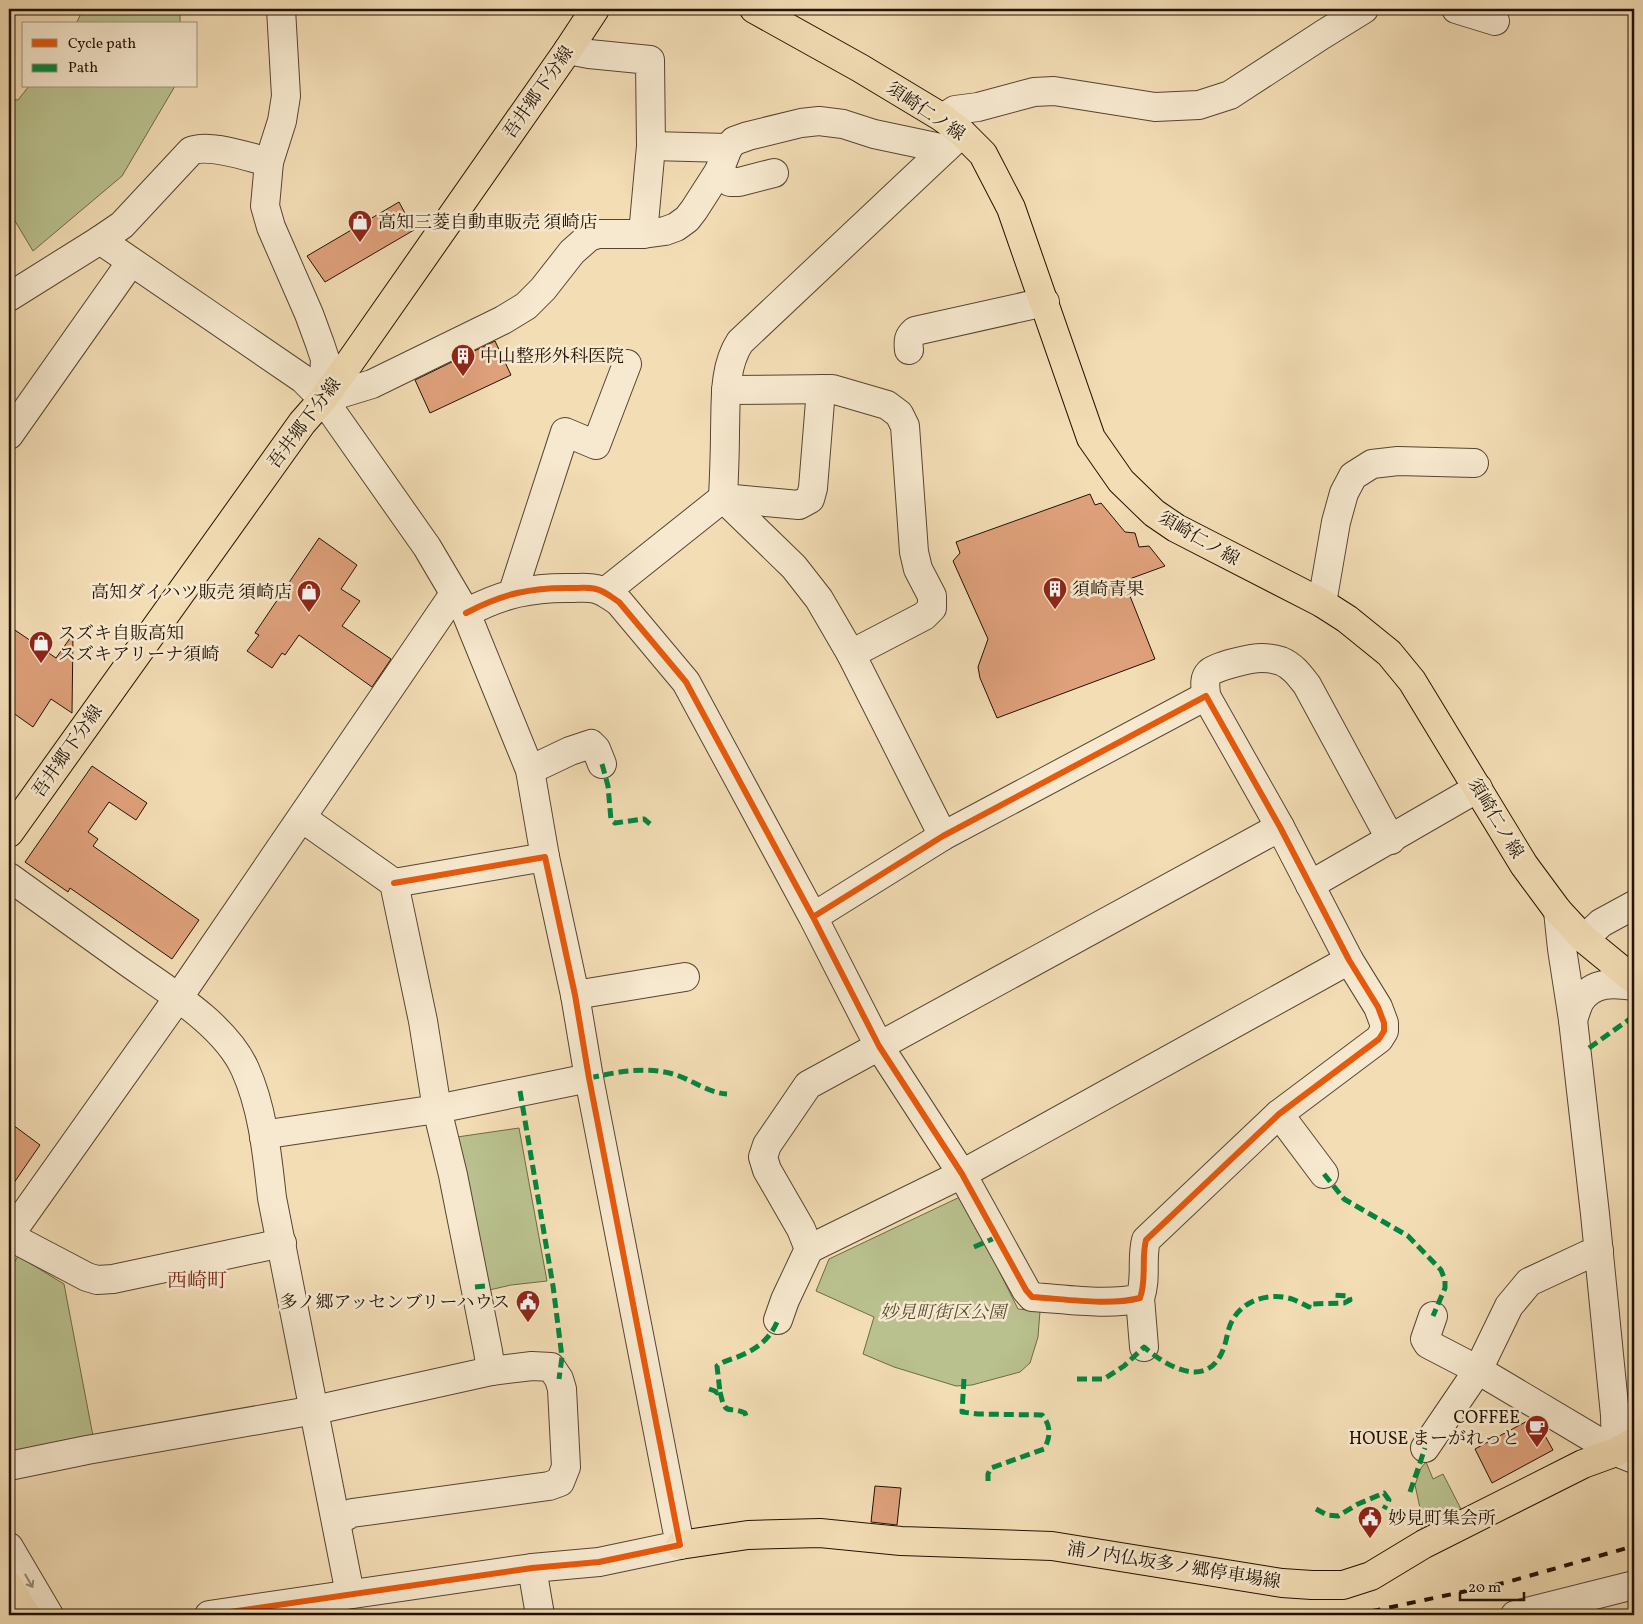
<svg xmlns="http://www.w3.org/2000/svg" width="1643" height="1624" font-family="Vollkorn,'Noto Serif JP',serif">
  <rect width="100%" height="100%" fill="#f3ddb5"/>
  <filter id="stains"><feTurbulence type="fractalNoise" baseFrequency=".004" numOctaves="4"/><feColorMatrix values="0 0 0 0 .2 0 0 0 0 .09 0 0 0 0 .02 0 0 0 .5 -.17"/></filter>
  <radialGradient id="worn" r=".72"><stop offset=".6" stop-color="#630" stop-opacity="0"/><stop offset="1" stop-color="#630" stop-opacity=".3"/></radialGradient>
  <!-- green -->
  <g fill="#b9c18e" stroke="#6e6a48">
    <polygon points="83,9 180,9 180,24 76,24"/>
    <polygon points="29,86 175,86 122,176 33,251 9,211 9,99 18,100"/>
    <polygon points="519,1128 547,1281 511,1285 485,1291 457,1137"/>
    <polygon points="962,1196 1018,1309 1040,1311 1038,1337 1030,1363 1020,1372 972,1385 956,1386 894,1367 863,1354 874,1317 816,1291 829,1259"/>
    <polygon points="18,1256 64,1284 93,1436 9,1453 9,1272"/>
    <polygon points="1426,1462 1433,1479 1443,1474 1461,1509 1421,1528 1420,1508 1415,1485 1421,1468"/>
  </g>
  <!-- building -->
  <g fill="#dfa17b" stroke="#221202">
    <polygon points="399,202 414,230 325,282 307,256"/>
    <polygon points="495,341 511,375 430,413 415,380"/>
    <polygon points="1090,494 1095,505 1101,503 1125,532 1135,533 1139,547 1149,546 1165,566 1124,581 1155,659 997,718 980,678 978,667 988,639 953,561 960,553 956,542"/>
    <polygon points="319,538 357,565 341,589 360,601 342,626 391,659 372,687 299,635 285,655 282,653 272,668 247,651 259,635 255,633"/>
    <polygon points="9,626 56,658 73,634 72,713 51,699 33,727 9,710"/>
    <polygon points="92,766 147,803 136,820 109,802 88,832 98,839 93,846 199,920 172,959 70,888 68,892 25,862"/>
    <polygon points="9,1122 40,1145 9,1190"/>
    <polygon points="1531,1419 1539,1425 1553,1450 1492,1483 1475,1449"/>
    <polygon points="875,1486 901,1488 897,1525 871,1522"/>
  </g>
  <g fill="none" stroke-linecap="round" stroke-linejoin="round">
    <defs>
      <g id="minor">
        <polyline points="281,9 286,96 282,121 269,162 265,206 271,227 309,314 320,344 325,359 323,399"/>
        <polyline points="1456,9 1495,21"/>
        <polyline points="568,50 589,54 650,60 651,146 643,234"/>
        <polyline points="943,118 955,110 978,107 1034,92 1054,91 1155,107 1199,105 1230,95 1322,35 1364,9"/>
        <polyline points="651,146 728,148"/>
        <polyline points="719,171 730,182 739,182 774,173"/>
        <polyline points="100,240 303,379 323,399 427,547 466,613 530,770 545,857"/>
        <path d="M9 297 100 240 122 225 191 151C209 143 248 157 269 162"/>
        <path d="M909 350C908 341 908 337 915 331L1045 302"/>
        <polyline points="726,390 832,389 887,405 899,414 905,426 914,552 918,569 932,596 932,608 924,616 851,654"/>
        <polyline points="323,399 372,384 503,320 526,306 543,289 572,252 589,237 598,234 643,234 665,231 676,227 687,219 694,210 719,171 728,148 734,141 748,136 801,123 819,121 843,124 874,134 945,149"/>
        <polyline points="9,435 131,262"/>
        <polyline points="513,592 565,432 596,445 627,364"/>
        <polyline points="605,592 723,498 799,505 810,499 813,488 821,389"/>
        <polyline points="1322,603 1336,522 1344,493 1353,476 1372,464 1398,461 1474,463"/>
        <path d="M466 613C502 594 531 587 573 588 580 588 588 587 596 589 605 591 611 597 619 602L686 682 813 917 879 1046 962 1174 1026 1290 1032 1297C1065 1299 1109 1306 1140 1298 1147 1279 1141 1259 1146 1240L1279 1114 1379 1039 1384 1031V1023L1378 1007 1349 960 1280 827 1206 696 943 836 813 917"/>
        <path d="M1206 696C1206 689 1203 679 1209 673 1216 666 1251 658 1262 658 1269 658 1275 659 1281 661 1293 666 1300 676 1307 685L1391 840"/>
        <polyline points="530,770 570,751 591,744 596,749 602,764"/>
        <path d="M943 836 851 654 819 599 794 567 723 498C724 476 725 454 725 432 726 403 723 368 740 342L962 133"/>
        <path d="M9 877C48 905 87 933 126 961 165 989 225 1024 245 1069 263 1109 267 1154 272 1198L350 1594"/>
        <polyline points="1310,885 1478,788"/>
        <polyline points="1558,911 1562,949 1573,1020 1595,1214 1615,1415 1616,1452"/>
        <polyline points="1584,939 1601,923 1634,905"/>
        <polyline points="575,995 685,977"/>
        <path d="M1573 1020C1575 1014 1577 1007 1580 1001 1593 981 1614 983 1634 986"/>
        <polyline points="1279,1114 1324,1174"/>
        <polyline points="264,1137 275,1133 437,1109 589,1078"/>
        <polyline points="282,1243 113,1279 97,1280 87,1277 9,1236 185,988 454,594"/>
        <polyline points="809,1249 962,1174 1349,960"/>
        <polyline points="1599,1251 1587,1255 1529,1282 1509,1306 1478,1370 1616,1452 1634,1459"/>
        <polyline points="1140,1298 1144,1347"/>
        <polyline points="778,1320 785,1300 809,1249 801,1229 767,1170 763,1157 767,1145 808,1085 1280,827"/>
        <polyline points="1425,1448 1478,1370 1428,1344 1425,1339 1433,1316"/>
        <polyline points="9,1466 87,1450 315,1410 491,1371 488,1351 453,1175 437,1109 423,1021 394,883 302,818"/>
        <polyline points="337,1521 352,1513 549,1486 560,1482 566,1467 562,1389 559,1379 551,1367 532,1366 491,1371"/>
        <polyline points="9,1547 49,1615"/>
        <polyline points="532,1568 540,1615"/>
        <polyline points="209,1615 532,1568 599,1562 680,1545 589,1078 575,995 545,857 394,883"/>
        <polyline points="1515,1615 1634,1585"/>
      </g>
      <g id="major">
        <polyline points="754,9 860,68 943,118 962,133 983,154 1011,208 1091,438 1121,481 1154,513 1176,528 1322,603 1347,619 1389,653 1412,681 1524,865 1558,911 1584,939 1634,980"/>
        <polyline points="9,833 302,423 323,399 350,362 568,50 595,9"/>
        <polyline points="680,1545 748,1535 820,1533 901,1541 1052,1546 1282,1583 1312,1585 1343,1585 1371,1576 1424,1544 1583,1464 1616,1452 1634,1442"/>
        <polyline points="9,1586 26,1615"/>
      </g>
    </defs>
    <!-- minor casing -->
    <use href="#minor" stroke="#56452f" stroke-width="30"/>
    <!-- major casing -->
    <use href="#major" stroke="#221202" stroke-width="30"/>
    <!-- minor -->
    <use href="#minor" stroke="#f7e9cf" stroke-width="28"/>
    <!-- major -->
    <use href="#major" stroke="#f3ddb5" stroke-width="28"/>
    <!-- rail -->
    <polyline stroke="#221202" stroke-width="4" stroke-dasharray="9 9" stroke-linecap="butt" points="1354,1615 1504,1583 1634,1546"/>
    <!-- quiet -->
    <g stroke="#00873e" stroke-width="5" stroke-dasharray="10 5" stroke-linecap="butt">
      <polyline points="602,764 608,786 611,820 615,823 644,819 650,824"/>
      <polyline points="1589,1048 1634,1016"/>
      <path d="M589 1078C618 1072 644 1066 673 1074 691 1079 708 1093 727 1094"/>
      <polyline points="520,1091 553,1286 562,1357 559,1379"/>
      <polyline points="1324,1174 1344,1199 1408,1236 1441,1270 1445,1280 1445,1288 1433,1316"/>
      <polyline points="974,1247 997,1237"/>
      <polyline points="475,1287 486,1286"/>
      <path d="M964 1379 962 1412 978 1414 1042 1415C1051 1425 1051 1437 1044 1449L991 1468 988 1474V1481"/>
      <path d="M1077 1379H1104L1124 1366 1144 1347C1167 1367 1207 1390 1223 1350 1227 1341 1227 1330 1232 1321 1243 1300 1269 1292 1292 1299 1297 1301 1303 1304 1309 1307V1304L1344 1303 1350 1300 1349 1296 1331 1295"/>
      <path d="M709 1389 715 1391 717 1393 720 1392 717 1366C725 1360 734 1359 742 1355 759 1348 771 1337 778 1320"/>
      <path d="M720 1392C726 1418 727 1405 745 1413L747 1419"/>
      <polyline points="1410,1492 1425,1448"/>
      <polyline points="1316,1509 1327,1515 1338,1516 1358,1504 1384,1493 1389,1500 1384,1509"/>
    </g>
    <defs>
      <g id="cycleway">
        <path d="M466 613C502 594 531 587 573 588 580 588 588 587 596 589 605 591 611 597 619 602L686 682 813 917 879 1046 962 1174 1026 1290 1032 1297C1065 1299 1109 1306 1140 1298 1147 1279 1141 1259 1146 1240L1279 1114 1379 1039 1384 1031V1023L1378 1007 1349 960 1280 827 1206 696 943 836 813 917"/>
        <polyline points="209,1615 532,1568 599,1562 680,1545 589,1078 575,995 545,857 394,883"/>
      </g>
    </defs>
    <!-- cycleway casing -->
    <use href="#cycleway" stroke="#f7e9cf" stroke-width="9"/>
    <!-- cycleway -->
    <use href="#cycleway" stroke="#e8590c" stroke-width="6"/>
  </g>
  <!-- one-way arrows -->
  <defs><path id="oneway-shaft" d="M-6 0H5M1.5-3L5.5 0L1.5 3" fill="none" stroke-width="1.6" stroke-linecap="round" stroke-linejoin="round" transform="scale(1.25)"/></defs>
  <use stroke="#978873" href="#oneway-shaft" transform="translate(29 1581) rotate(60)"/>
  <!-- icons -->
  <defs>
    <symbol id="shop-pin" viewBox="-11 -11 22 30"><path d="M0 17L-7.5 6A9.5 9.5 0 1 1 7.5 6Z" fill="#8f2418" stroke="#f7e9cf"/><path d="M-5-2.5h2.3a2.7 3.5 0 0 1 5.4 0H5L5.5 6h-11ZM-1.5-2.5h3a1.5 2.3 0 0 0-3 0Z" fill="#fff"/></symbol>
    <symbol id="building-pin" viewBox="-11 -11 22 30"><path d="M0 17L-7.5 6A9.5 9.5 0 1 1 7.5 6Z" fill="#8f2418" stroke="#f7e9cf"/><path d="M-4-6H4V6H1V3H-1V6H-4ZM-2.5-4.3h1.7v1.8h-1.7ZM.8-4.3h1.7v1.8H.8ZM-2.5-1h1.7V.8h-1.7ZM.8-1h1.7V.8H.8Z" fill="#fff"/></symbol>
    <symbol id="civic-pin" viewBox="-11 -11 22 30"><path d="M0 17L-7.5 6A9.5 9.5 0 1 1 7.5 6Z" fill="#8f2418" stroke="#f7e9cf"/><path d="M-.6-6.5H3V-4.5H.6V-3L4-1V1h2V6H-6V1h2V-1L-.6-3ZM-1.2 2.5V6h2.4V2.5Z" fill="#fff"/></symbol>
    <symbol id="cafe-pin" viewBox="-11 -11 22 30"><path d="M0 17L-7.5 6A9.5 9.5 0 1 1 7.5 6Z" fill="#8f2418" stroke="#f7e9cf"/><path d="M-5.5-4.5H6V0H3Q3 3.5 0 3.5H-2.5Q-5.5 3.5-5.5 0ZM3-3.2v2h1.7v-2ZM-6 4.5H4V6H-6Z" fill="#fff"/></symbol>
  </defs>
  <g fill-rule="evenodd">
    <use href="#shop-pin" x="346" y="208" width="28" height="38"/>
    <use href="#building-pin" x="449" y="342" width="28" height="38"/>
    <use href="#building-pin" x="1041" y="575" width="28" height="38"/>
    <use href="#shop-pin" x="295" y="578" width="28" height="38"/>
    <use href="#shop-pin" x="27" y="629" width="28" height="38"/>
    <use href="#civic-pin" x="514" y="1288" width="28" height="38"/>
    <use href="#cafe-pin" x="1523" y="1413" width="28" height="38"/>
    <use href="#civic-pin" x="1356" y="1504" width="28" height="38"/>
  </g>
  <g text-anchor="middle" stroke-width="5" stroke-linejoin="round" paint-order="stroke">
    <!-- street labels -->
    <g font-size="18" fill="#221202" stroke="#f7e9cf">
      <text transform="translate(538 92) rotate(-55)" y="6">吾井郷下分線</text>
      <text transform="translate(926 111) rotate(34)" y="6">須崎仁ノ線</text>
      <text transform="translate(304 423) rotate(-53)" y="6">吾井郷下分線</text>
      <text transform="translate(1199 538) rotate(30)" y="6">須崎仁ノ線</text>
      <text transform="translate(67 751) rotate(-55)" y="6">吾井郷下分線</text>
      <text transform="translate(1496 818) rotate(59)" y="6">須崎仁ノ線</text>
      <text transform="translate(1174 1565) rotate(9)" y="6">浦ノ内仏坂多ノ郷停車場線</text>
    </g>
    <!-- poi labels -->
    <g font-size="18" fill="#221202" stroke="#f7e9cf" text-anchor="start">
      <text x="378" y="228">高知三菱自動車販売 須崎店</text>
      <text x="480" y="362">中山整形外科医院</text>
      <text x="1072" y="595">須崎青果</text>
      <text x="292" y="598" text-anchor="end">高知ダイハツ販売 須崎店</text>
      <text x="58" y="639">スズキ自販高知<tspan x="58" dy="21">スズキアリーナ須崎</tspan></text>
      <text x="510" y="1308" text-anchor="end">多ノ郷アッセンブリーハウス</text>
      <text x="1520" y="1423" text-anchor="end">COFFEE<tspan x="1520" dy="21">HOUSE まーがれっと</tspan></text>
      <text x="1388" y="1524">妙見町集会所</text>
    </g>
    <!-- park labels -->
    <g font-size="18" font-style="italic" fill="#574f33" stroke="#f7e9cf">
      <text x="943" y="1318">妙見町街区公園</text>
    </g>
    <!-- quarter labels -->
    <g font-size="20" fill="#7a1f14" stroke="#f7e9cf">
      <text x="197" y="1287">西崎町</text>
    </g>
  </g>
  <!-- margin -->
  <rect width="1643" height="1624" fill="none" stroke="#f3ddb5" stroke-width="30"/>
  <rect x="10" y="10" width="1623" height="1604" fill="none" stroke="#221202" stroke-width="2.5"/>
  <rect x="15" y="15" width="1613" height="1594" fill="none" stroke="#221202"/>
  <!-- legend -->
  <rect x="22" y="22" width="175" height="65" fill="#f7e9cf" stroke="#a2937d"/>
  <rect x="32" y="39" width="25" height="8" fill="#e8590c" stroke="#a2937d"/>
  <text x="68" y="48" font-size="15" fill="#221202">Cycle path</text>
  <rect x="32" y="64" width="25" height="8" fill="#00873e" stroke="#a2937d"/>
  <text x="68" y="72" font-size="15" fill="#221202">Path</text>
  <!-- scale -->
  <path d="M1460 1592v8h64v-8" fill="none" stroke="#221202" stroke-width="2.5"/>
  <text x="1468" y="1592" font-size="15" fill="#221202" stroke="#f7e9cf" stroke-width="4" paint-order="stroke">20 m</text>
  <rect width="100%" height="100%" filter="url(#stains)"/>
  <rect width="100%" height="100%" fill="url(#worn)"/>
</svg>
